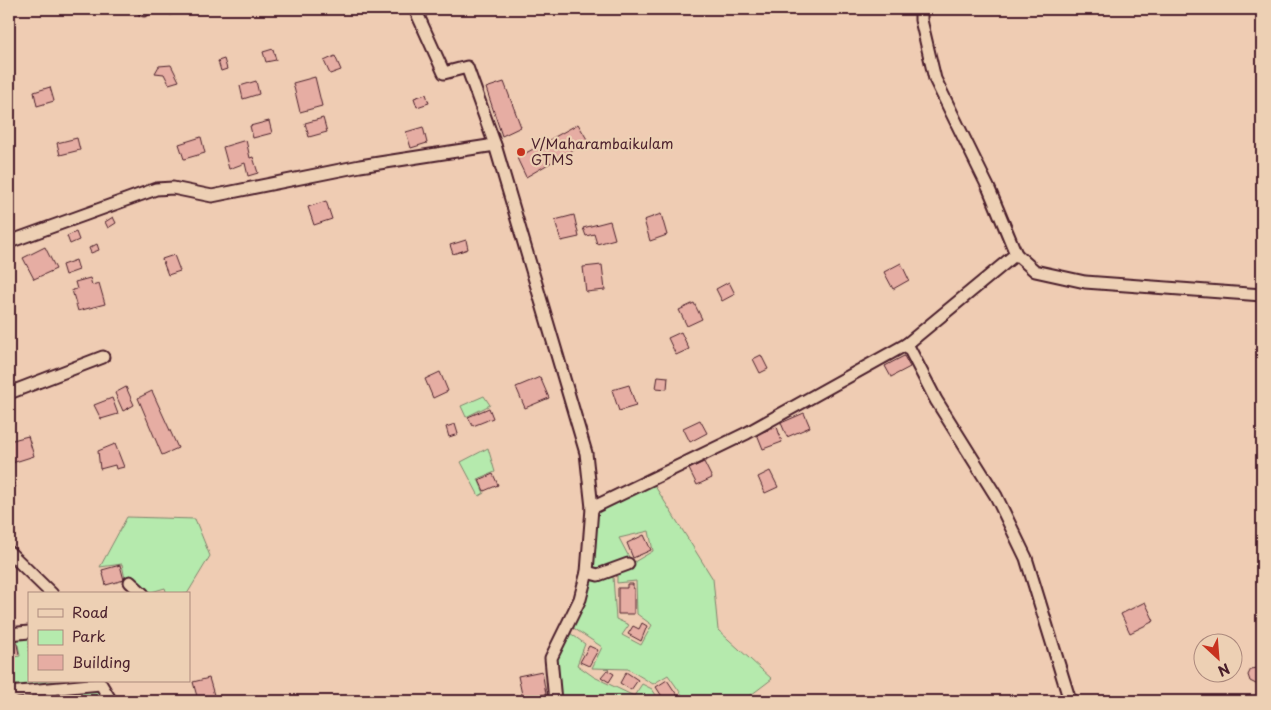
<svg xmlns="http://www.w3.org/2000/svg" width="1271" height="710" font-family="'Playpen Sans',sans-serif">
  <rect width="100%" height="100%" fill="#efccb3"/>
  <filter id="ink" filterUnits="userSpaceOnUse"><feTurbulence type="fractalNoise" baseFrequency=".02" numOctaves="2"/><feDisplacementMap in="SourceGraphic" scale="10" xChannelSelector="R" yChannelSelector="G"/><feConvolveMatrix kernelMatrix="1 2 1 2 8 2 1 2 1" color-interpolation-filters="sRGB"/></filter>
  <g filter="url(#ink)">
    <!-- green -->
    <g fill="#b5eaad" stroke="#80846c">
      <polygon points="484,396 490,405 466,417 461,406"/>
      <polygon points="488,448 495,472 478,479 484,493 479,496 461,462"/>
      <polygon points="653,483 713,579 718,630 772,679 743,701 682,701 685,699 668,675 653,684 628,669 592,668 602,647 572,627 588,576 598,578 613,577 616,619 629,625 622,635 641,645 652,625 637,614 636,581 617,583 617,572 653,551 649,531 619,538 630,559 610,569 589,569 595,511"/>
      <polygon points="127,517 195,519 210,556 187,594 167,594 165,588 148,593 131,579 125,579 122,564 100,567"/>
      <polygon points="29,633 29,681 97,681 9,690 9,658 20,656 16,634"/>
      <polygon points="570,633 585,644 577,665 594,677 634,696 642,684 652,689 660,701 558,701 555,660"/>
      <polygon points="99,685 108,701 70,701 68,688"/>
      <polygon points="66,688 68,696 51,700 51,701 23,701 23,694"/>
    </g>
    <!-- building -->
    <g fill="#e6ada3" stroke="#4a1f2b">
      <polygon points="169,9 188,9 188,11 170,15"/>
      <polygon points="400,9 409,9 410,13 400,14"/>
      <polygon points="423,9 428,9 430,14 418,19 416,12"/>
      <polygon points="273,49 276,60 266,62 263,52"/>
      <polygon points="335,56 341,70 330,74 324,61"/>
      <polygon points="224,59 227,69 221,71 218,61"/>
      <polygon points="171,65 179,81 169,84 164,74 155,73 159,66"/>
      <polygon points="315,77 322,106 300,112 293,83"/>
      <polygon points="256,81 259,94 243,99 240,86"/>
      <polygon points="504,82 521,127 502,136 486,88"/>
      <polygon points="50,87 54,101 37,106 34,92"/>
      <polygon points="426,94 429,103 417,107 414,98"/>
      <polygon points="323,118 327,132 309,137 305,123"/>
      <polygon points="269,121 272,133 253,138 250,126"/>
      <polygon points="578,124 588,141 526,177 517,158"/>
      <polygon points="423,127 427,143 411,148 406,132"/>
      <polygon points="201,137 205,153 184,159 179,144"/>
      <polygon points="77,138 80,150 60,155 57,143"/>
      <polygon points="246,140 250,158 253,157 258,173 248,176 245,163 229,169 223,147"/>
      <polygon points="326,201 332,219 314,225 308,207"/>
      <polygon points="661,214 667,235 650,241 644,220"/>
      <polygon points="574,215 579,237 561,241 555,220"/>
      <polygon points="113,217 116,223 108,228 105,222"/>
      <polygon points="610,221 615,239 597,244 594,234 586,236 583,228"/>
      <polygon points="76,232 79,240 70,244 67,236"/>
      <polygon points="466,240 468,249 453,254 450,245"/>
      <polygon points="97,244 99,250 91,253 89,248"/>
      <polygon points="45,247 56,269 34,279 23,258"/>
      <polygon points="174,255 180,271 168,275 162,259"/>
      <polygon points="76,260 79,270 65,275 62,265"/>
      <polygon points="901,263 909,280 893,289 884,272"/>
      <polygon points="602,265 605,290 586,292 583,267"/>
      <polygon points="90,278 92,285 99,283 105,304 78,311 72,290 77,289 75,282"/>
      <polygon points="729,282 735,294 722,301 716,289"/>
      <polygon points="694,303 702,319 687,326 679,310"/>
      <polygon points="681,332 689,349 676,355 668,338"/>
      <polygon points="761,355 768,369 760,373 753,359"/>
      <polygon points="904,356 910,367 891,377 885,366"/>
      <polygon points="440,372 448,391 433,398 425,379"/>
      <polygon points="658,376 668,377 667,389 656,388"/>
      <polygon points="540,377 549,398 525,408 516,387"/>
      <polygon points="629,385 636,406 619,411 612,390"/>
      <polygon points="126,387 134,405 123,411 115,393"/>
      <polygon points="152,391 178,448 162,455 138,398"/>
      <polygon points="112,398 118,414 101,419 94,405"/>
      <polygon points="489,408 493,418 473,426 468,417"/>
      <polygon points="804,413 810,427 787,437 781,423"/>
      <polygon points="700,420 707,433 690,442 683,428"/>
      <polygon points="455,424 458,434 449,437 446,427"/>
      <polygon points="777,427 782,442 763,449 757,434"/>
      <polygon points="28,436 34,456 12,463 9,452 9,441"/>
      <polygon points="115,444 124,467 116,469 115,465 100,469 98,451"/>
      <polygon points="704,462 712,478 697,485 689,469"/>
      <polygon points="770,471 778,487 765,493 758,477"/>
      <polygon points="9,473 16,487 9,490"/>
      <polygon points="493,474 498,485 484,491 479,480"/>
      <polygon points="644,535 651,550 633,558 627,543"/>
      <polygon points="120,565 124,580 106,585 102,570"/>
      <polygon points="627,584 633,584 633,588 634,588 634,614 618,614 618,588 627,588"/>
      <polygon points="1145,602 1154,621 1130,633 1121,614"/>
      <polygon points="642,623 647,626 641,641 628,634 633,626 639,629"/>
      <polygon points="16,640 19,654 9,656 9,641"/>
      <polygon points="589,646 598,650 589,666 580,662"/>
      <polygon points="1257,668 1262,670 1262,681 1256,684 1250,681 1248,675 1251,669"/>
      <polygon points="607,670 614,674 609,682 601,677"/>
      <polygon points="542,671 546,694 523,699 518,676"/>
      <polygon points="626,672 638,680 631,690 620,683"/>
      <polygon points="209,678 214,695 198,700 193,682"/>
      <polygon points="667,680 681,701 665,701 656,687"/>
    </g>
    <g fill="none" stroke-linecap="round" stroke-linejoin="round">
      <defs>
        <g id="minor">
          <polyline points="144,9 144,10"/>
          <polyline points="415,9 444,73 467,67 495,145 586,453 592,508 587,572 580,599 551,658 555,701"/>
          <polyline points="9,242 156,189 173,188 212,196 360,166 495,145"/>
          <polyline points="1016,254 1035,271 1085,282 1262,295"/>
          <polyline points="907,344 936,400 996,496 1026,558 1070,701"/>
          <polyline points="9,393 103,357"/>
          <polyline points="592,508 747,433 907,344 1016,254 989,189 935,79 921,20 921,9"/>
          <polyline points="9,552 52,594"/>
          <polyline points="587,572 598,575 628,564"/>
          <polyline points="130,582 143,594"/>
          <polyline points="9,634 29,632"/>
          <polyline points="99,681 111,701"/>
          <polyline points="9,693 100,684"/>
        </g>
      </defs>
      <!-- minor casing -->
      <use href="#minor" stroke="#4a1f2b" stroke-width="15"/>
      <!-- minor -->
      <use href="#minor" stroke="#edd0b4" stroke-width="11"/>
    </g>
  </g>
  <!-- markers -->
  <circle fill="#c8321e" stroke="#edd0b4" stroke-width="2" cx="521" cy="152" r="5"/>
  <g text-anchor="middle" stroke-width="4.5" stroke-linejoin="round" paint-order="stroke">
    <!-- poi labels -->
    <g font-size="14" fill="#4a1f2b" stroke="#edd0b4" text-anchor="start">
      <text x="531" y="149">V/Maharambaikulam<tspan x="531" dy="16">GTMS</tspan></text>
    </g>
  </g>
  <!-- margin -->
  <rect width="1271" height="710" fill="none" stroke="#edd0b4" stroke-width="30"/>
  <rect x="15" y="15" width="1241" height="680" fill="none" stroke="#4a1f2b" stroke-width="2" filter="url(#ink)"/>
  <!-- legend -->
  <rect x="28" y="592" width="162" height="90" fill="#edd0b4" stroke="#ac897d"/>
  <rect x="38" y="609" width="25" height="8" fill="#edd0b4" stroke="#ac897d"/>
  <text x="72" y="618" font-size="15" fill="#4a1f2b">Road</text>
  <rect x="38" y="630" width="25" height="15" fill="#b5eaad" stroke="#ac897d"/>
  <text x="72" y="642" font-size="15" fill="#4a1f2b">Park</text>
  <rect x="38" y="655" width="25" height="15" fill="#e6ada3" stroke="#ac897d"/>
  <text x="72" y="668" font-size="15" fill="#4a1f2b">Building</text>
  <!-- north arrow -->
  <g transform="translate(1218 658) rotate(154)"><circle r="24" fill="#edd0b4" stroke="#ac897d"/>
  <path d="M0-4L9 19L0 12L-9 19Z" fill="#c8321e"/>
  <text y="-8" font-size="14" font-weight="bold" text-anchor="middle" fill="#4a1f2b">N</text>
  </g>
</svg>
